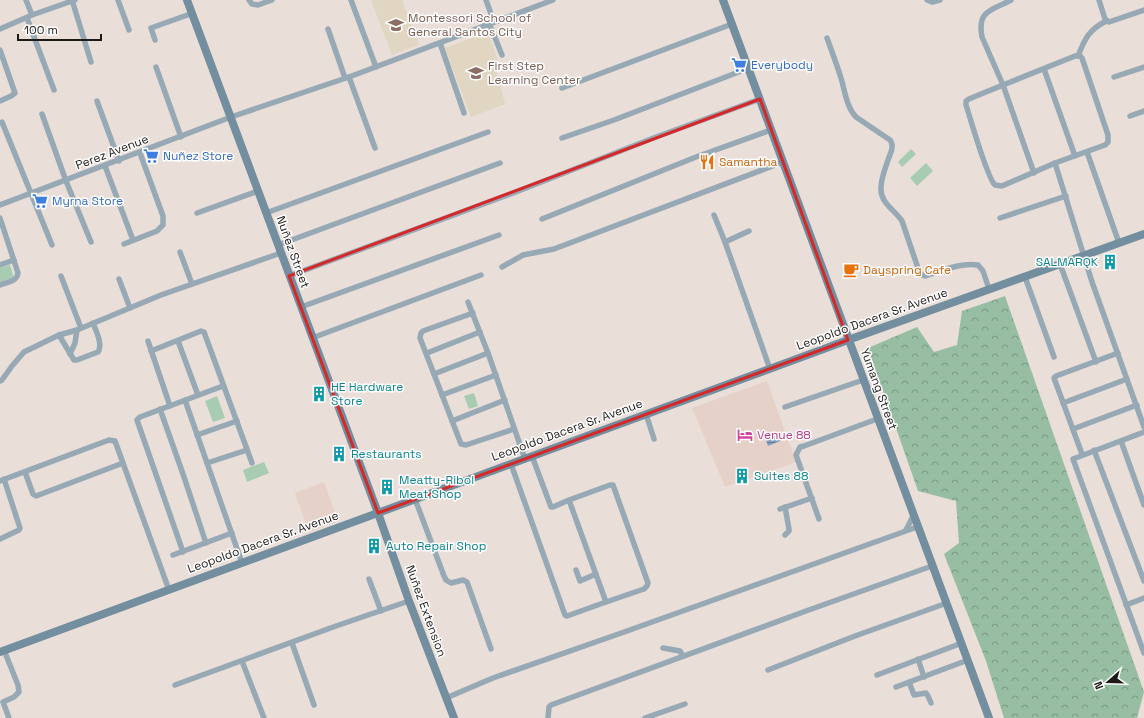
<svg xmlns="http://www.w3.org/2000/svg" width="1144" height="718" font-family="'Space Grotesk',sans-serif">
  <defs>
    <pattern id="forest-crowns" width="20" height="18" patternUnits="userSpaceOnUse"><rect width="20" height="18" fill="#97bea3"/><path d="M2 6a3 3 0 1 1 6 0M12 15a3 3 0 1 1 6 0" fill="none" stroke="#7b9a84"/></pattern>
    <pattern id="water-rules" width="6" height="5" patternUnits="userSpaceOnUse"><rect width="6" height="5" fill="#819cbd"/><path d="M0 2.5h6" fill="none" stroke="#697e99"/></pattern>
  </defs>
  <rect width="100%" height="100%" fill="#eaded9"/>
  <!-- built -->
  <g fill="#e5d1c8">
    <polygon points="767,381 796,462 725,487 692,408"/>
    <polygon points="324,482 338,521 309,532 295,493"/>
  </g>
  <!-- education -->
  <g fill="#e1d6c1">
    <polygon points="371,0 402,0 419,45 392,55"/>
    <polygon points="488,32 498,61 494,63 505,104 471,117 445,48"/>
  </g>
  <!-- green -->
  <g fill="#a7ccb2">
    <polygon points="911,149 916,154 902,167 898,162"/>
    <polygon points="926,163 933,171 917,186 910,178"/>
    <polygon points="10,265 14,278 0,282 0,268"/>
    <polygon points="474,393 478,406 469,409 464,396"/>
    <polygon points="217,396 225,418 213,422 205,401"/>
    <polygon points="264,462 269,473 247,482 243,470"/>
  </g>
  <!-- forest -->
  <polygon fill="url(#forest-crowns)" points="1005,296 1144,692 1137,718 1004,718 986,661 944,554 959,543 956,501 918,491 868,348 917,327 934,352 957,345 962,311"/>
  <!-- water -->
  <polygon fill="url(#water-rules)" points="778,435 780,441 768,446 766,440"/>
  <g fill="none" stroke-linecap="round" stroke-linejoin="round">
    <!-- street -->
    <g stroke="#97a9b4" stroke-width="5.5">
      <polyline points="26,0 32,15"/>
      <polyline points="72,0 91,62"/>
      <polyline points="118,0 129,30"/>
      <polyline points="249,0 252,4 258,5 272,0"/>
      <polyline points="351,0 376,67"/>
      <polyline points="486,0 494,22"/>
      <polyline points="927,0 932,2 940,0"/>
      <path d="M1011 0C991 11 977 10 982 37L1003 85 1034 173"/>
      <polyline points="1099,0 1105,19 1109,22 1144,10"/>
      <polyline points="27,18 54,90"/>
      <polyline points="489,23 502,55"/>
      <polyline points="0,29 32,15 75,0"/>
      <polyline points="328,29 345,78"/>
      <path d="M827 38C832 52 837 65 841 78 845 91 846 106 856 117L890 140C891 142 892 142 892 145 893 150 889 156 888 160 885 169 881 178 881 188 880 203 895 210 902 221L920 274 925 276C942 271 961 262 978 265L983 271 989 289"/>
      <polyline points="155,40 151,28 193,13"/>
      <polyline points="440,43 464,113"/>
      <polyline points="0,50 15,93 11,96 0,101"/>
      <path d="M1075 56H1080L1082 58 1108 135V142L1105 145 1055 163 1002 186 995 185C987 178 971 120 966 105V101L969 99 976 96Z"/>
      <path d="M1078 56C1085 38 1089 30 1106 21"/>
      <polyline points="156,67 181,137"/>
      <polyline points="1044,69 1075,156"/>
      <polyline points="349,77 375,148"/>
      <polyline points="1114,77 1144,67"/>
      <polyline points="562,88 732,24"/>
      <polyline points="97,101 119,161"/>
      <polyline points="42,114 66,181 91,242"/>
      <polyline points="1130,116 1144,111"/>
      <polyline points="2,122 52,245"/>
      <polyline points="562,138 614,120 749,68"/>
      <polyline points="1087,152 1119,243"/>
      <polyline points="1055,163 1092,282 1144,427"/>
      <polyline points="105,166 133,240"/>
      <polyline points="0,205 231,117 349,77 553,0"/>
      <polyline points="197,213 258,191"/>
      <polyline points="266,213 488,132"/>
      <polyline points="714,215 725,242 770,369"/>
      <path d="M0 218 18 273C17 282 7 282 0 285"/>
      <polyline points="1000,218 1066,196"/>
      <polyline points="542,219 696,157 771,130"/>
      <polyline points="725,242 749,231"/>
      <polyline points="124,244 157,231 163,225 163,216 140,153"/>
      <polyline points="278,245 500,163"/>
      <polyline points="180,252 192,284"/>
      <polyline points="1060,264 1096,362"/>
      <polyline points="0,265 14,260"/>
      <polyline points="502,267 523,255 554,249 783,162"/>
      <polyline points="61,276 81,328"/>
      <polyline points="289,276 521,190 656,137 760,99"/>
      <polyline points="1025,277 1054,357"/>
      <polyline points="119,279 130,308"/>
      <polyline points="468,302 488,353 525,459"/>
      <polyline points="301,307 499,235"/>
      <polyline points="473,313 423,331 421,333 420,338 461,444 466,445 514,429"/>
      <path d="M59 335 74 360H77L98 352C103 344 96 331 93 323"/>
      <polyline points="312,338 481,275"/>
      <polyline points="148,341 170,406"/>
      <polyline points="178,341 198,395"/>
      <polyline points="151,351 201,331 204,332 252,463"/>
      <polyline points="427,353 480,332"/>
      <polyline points="70,354 75,343 77,330"/>
      <polyline points="434,374 488,353"/>
      <polyline points="0,381 2,380 12,366 24,352 59,335 77,330 161,295 281,253"/>
      <polyline points="442,395 496,375"/>
      <polyline points="185,400 242,563"/>
      <polyline points="1063,403 1127,379"/>
      <polyline points="785,407 863,380"/>
      <polyline points="160,409 183,474 206,543"/>
      <polyline points="646,414 654,439"/>
      <polyline points="452,421 505,400"/>
      <polyline points="1073,429 1137,405"/>
      <polyline points="1144,432 1073,459 1144,653"/>
      <polyline points="197,435 237,421"/>
      <polyline points="1121,441 1144,505"/>
      <polyline points="1094,450 1144,581"/>
      <polyline points="1082,454 1054,378 1056,376 1118,353"/>
      <polyline points="207,463 247,450"/>
      <polyline points="511,464 565,615 567,616 606,602 569,500 553,507 551,507 532,456"/>
      <polyline points="25,472 33,494 36,496 123,463"/>
      <polyline points="0,481 109,440 115,441 169,590"/>
      <polyline points="415,499 444,576 446,580 451,583 463,580 467,582 491,649"/>
      <polyline points="569,500 610,485 613,485 648,583 647,586 644,589 606,602"/>
      <polyline points="780,509 812,498"/>
      <polyline points="819,519 796,455 800,447 804,446 877,419"/>
      <polyline points="906,530 913,516"/>
      <polyline points="785,535 789,531 789,529 785,507"/>
      <polyline points="0,539 19,530 20,528 4,479"/>
      <polyline points="183,552 137,420 140,417 223,386"/>
      <polyline points="173,555 232,533"/>
      <polyline points="576,570 580,581 596,574"/>
      <polyline points="369,579 381,611"/>
      <polyline points="1126,605 1144,598"/>
      <polyline points="292,643 314,705"/>
      <polyline points="663,648 680,651 683,656"/>
      <polyline points="4,650 18,685 19,692 14,697 3,702 9,718"/>
      <polyline points="918,659 924,677"/>
      <polyline points="242,661 264,718"/>
      <polyline points="768,670 855,636 947,603"/>
      <polyline points="877,675 962,643"/>
      <polyline points="909,682 914,695 926,693 928,696 931,703"/>
      <polyline points="175,685 336,626 409,601"/>
      <polyline points="896,687 968,660"/>
      <polyline points="446,698 493,678 627,631 917,527"/>
      <polyline points="548,718 549,707 551,705 806,611 932,566"/>
      <polyline points="645,718 685,704"/>
    </g>
    <!-- secondary -->
    <g stroke="#738e9e" stroke-width="8">
      <polyline points="187,0 378,513 409,601 454,718"/>
      <polyline points="723,0 989,718"/>
      <polyline points="0,652 848,340 1144,234"/>
    </g>
  </g>
  <!-- marked area -->
  <path fill="none" stroke="#d62828" stroke-width="3" stroke-linejoin="round" d="M760 99 848 340 378 513 289 276Z"/>
  <!-- icons -->
  <defs>
    <symbol id="school-bare" viewBox="-9 -9 18 18"><path d="M0-5L7-2L0 1L-7-2ZM-4 1L0 2.5L4 1V4Q0 6-4 4Z" fill="#8d6e63" stroke="#fff" stroke-width="2.5" paint-order="stroke"/></symbol>
    <symbol id="supermarket-bare" viewBox="-9 -9 18 18"><path d="M-6-5.5h2.5l.6 2H6L4.5 2H-2.5L-4.4-4H-6ZM-1.5 3.2a1.3 1.3 0 1 0 .1 0ZM3 3.2a1.3 1.3 0 1 0 .1 0Z" fill="#3f7fe0" stroke="#fff" stroke-width="2.5" paint-order="stroke"/></symbol>
    <symbol id="restaurant-bare" viewBox="-9 -9 18 18"><path d="M-5-6h1v4h1v-4h1v4h1v-4h1v5L-1.5 .5V6h-2V.5L-5-1ZM5-6V6H3V1.5H1.5Q1.5-4 5-6Z" fill="#e8710a" stroke="#fff" stroke-width="2.5" paint-order="stroke"/></symbol>
    <symbol id="building-bare" viewBox="-9 -9 18 18"><path d="M-4-6H4V6H1V3H-1V6H-4ZM-2.5-4.3h1.7v1.8h-1.7ZM.8-4.3h1.7v1.8H.8ZM-2.5-1h1.7V.8h-1.7ZM.8-1h1.7V.8H.8Z" fill="#0f9aa8" stroke="#fff" stroke-width="2.5" paint-order="stroke"/></symbol>
    <symbol id="cafe-bare" viewBox="-9 -9 18 18"><path d="M-5.5-4.5H6V0H3Q3 3.5 0 3.5H-2.5Q-5.5 3.5-5.5 0ZM3-3.2v2h1.7v-2ZM-6 4.5H4V6H-6Z" fill="#e8710a" stroke="#fff" stroke-width="2.5" paint-order="stroke"/></symbol>
    <symbol id="hotel-bare" viewBox="-9 -9 18 18"><path d="M-6-4.5h1.5V1H6V5H4.5V3h-9V5H-6ZM-4 0a1.8 1.8 0 1 1 3.6 0ZM.5 0V-2.5h3Q6-2.5 6 0Z" fill="#d1479c" stroke="#fff" stroke-width="2.5" paint-order="stroke"/></symbol>
  </defs>
  <g fill-rule="evenodd">
    <use href="#school-bare" x="385" y="14" width="22" height="22"/>
    <use href="#supermarket-bare" x="728" y="54" width="22" height="22"/>
    <use href="#school-bare" x="465" y="62" width="22" height="22"/>
    <use href="#supermarket-bare" x="140" y="145" width="22" height="22"/>
    <use href="#restaurant-bare" x="696" y="151" width="22" height="22"/>
    <use href="#supermarket-bare" x="29" y="190" width="22" height="22"/>
    <use href="#building-bare" x="1099" y="251" width="22" height="22"/>
    <use href="#cafe-bare" x="840" y="259" width="22" height="22"/>
    <use href="#building-bare" x="308" y="383" width="22" height="22"/>
    <use href="#hotel-bare" x="734" y="424" width="22" height="22"/>
    <use href="#building-bare" x="328" y="443" width="22" height="22"/>
    <use href="#building-bare" x="731" y="465" width="22" height="22"/>
    <use href="#building-bare" x="376" y="476" width="22" height="22"/>
    <use href="#building-bare" x="363" y="535" width="22" height="22"/>
  </g>
  <g text-anchor="middle" stroke-width="3" stroke-linejoin="round" paint-order="stroke">
    <!-- education labels -->
    <g font-size="12" fill="#785e54" stroke="#fff" text-anchor="start">
      <text x="408" y="22">Montessori School of<tspan x="408" dy="14">General Santos City</tspan></text>
      <text x="488" y="70">First Step<tspan x="488" dy="14">Learning Center</tspan></text>
    </g>
    <!-- shop labels -->
    <g font-size="12" fill="#366cbe" stroke="#fff" text-anchor="start">
      <text x="751" y="69">Everybody</text>
      <text x="163" y="160">Nuñez Store</text>
      <text x="52" y="205">Myrna Store</text>
    </g>
    <!-- street labels -->
    <g font-size="12" fill="#1d1917" stroke="#fff">
      <text transform="translate(112 152) rotate(-21)" y="4">Perez Avenue</text>
      <text transform="translate(293 252) rotate(70)" y="4">Nuñez Street</text>
      <text transform="translate(872 319) rotate(-20)" y="4">Leopoldo Dacera Sr. Avenue</text>
      <text transform="translate(879 389) rotate(70)" y="4">Yumang Street</text>
      <text transform="translate(567 430) rotate(-20)" y="4">Leopoldo Dacera Sr. Avenue</text>
      <text transform="translate(263 542) rotate(-20)" y="4">Leopoldo Dacera Sr. Avenue</text>
      <text transform="translate(426 611) rotate(70)" y="4">Nuñez Extension</text>
    </g>
    <!-- food labels -->
    <g font-size="12" fill="#c56008" stroke="#fff" text-anchor="start">
      <text x="719" y="166">Samantha</text>
      <text x="863" y="274">Dayspring Cafe</text>
    </g>
    <!-- culture labels -->
    <g font-size="12" fill="#0d838f" stroke="#fff" text-anchor="start">
      <text x="1098" y="266" text-anchor="end">SALMARQK</text>
      <text x="331" y="391">HE Hardware<tspan x="331" dy="14">Store</tspan></text>
      <text x="351" y="458">Restaurants</text>
      <text x="754" y="480">Suites 88</text>
      <text x="399" y="484">Meatty-Ribol<tspan x="399" dy="14">Meat Shop</tspan></text>
      <text x="386" y="550">Auto Repair Shop</text>
    </g>
    <!-- hotel labels -->
    <g font-size="12" fill="#b23c85" stroke="#fff" text-anchor="start">
      <text x="757" y="439">Venue 88</text>
    </g>
  </g>
  <!-- north arrow -->
  <g transform="translate(1108 682) rotate(250)" stroke="#ffffff" stroke-width="3" paint-order="stroke">
  <path d="M0-3L7 15L0 10L-7 15Z" fill="#1d1917"/>
  <text y="-6" font-size="11" font-weight="bold" text-anchor="middle" fill="#1d1917">N</text>
  </g>
  <!-- scale -->
  <path d="M18 34v6h83v-6" fill="none" stroke="#1d1917" stroke-width="2"/>
  <text x="24" y="34" font-size="12" fill="#1d1917" stroke="#ffffff" stroke-width="3" paint-order="stroke">100 m</text>
</svg>
